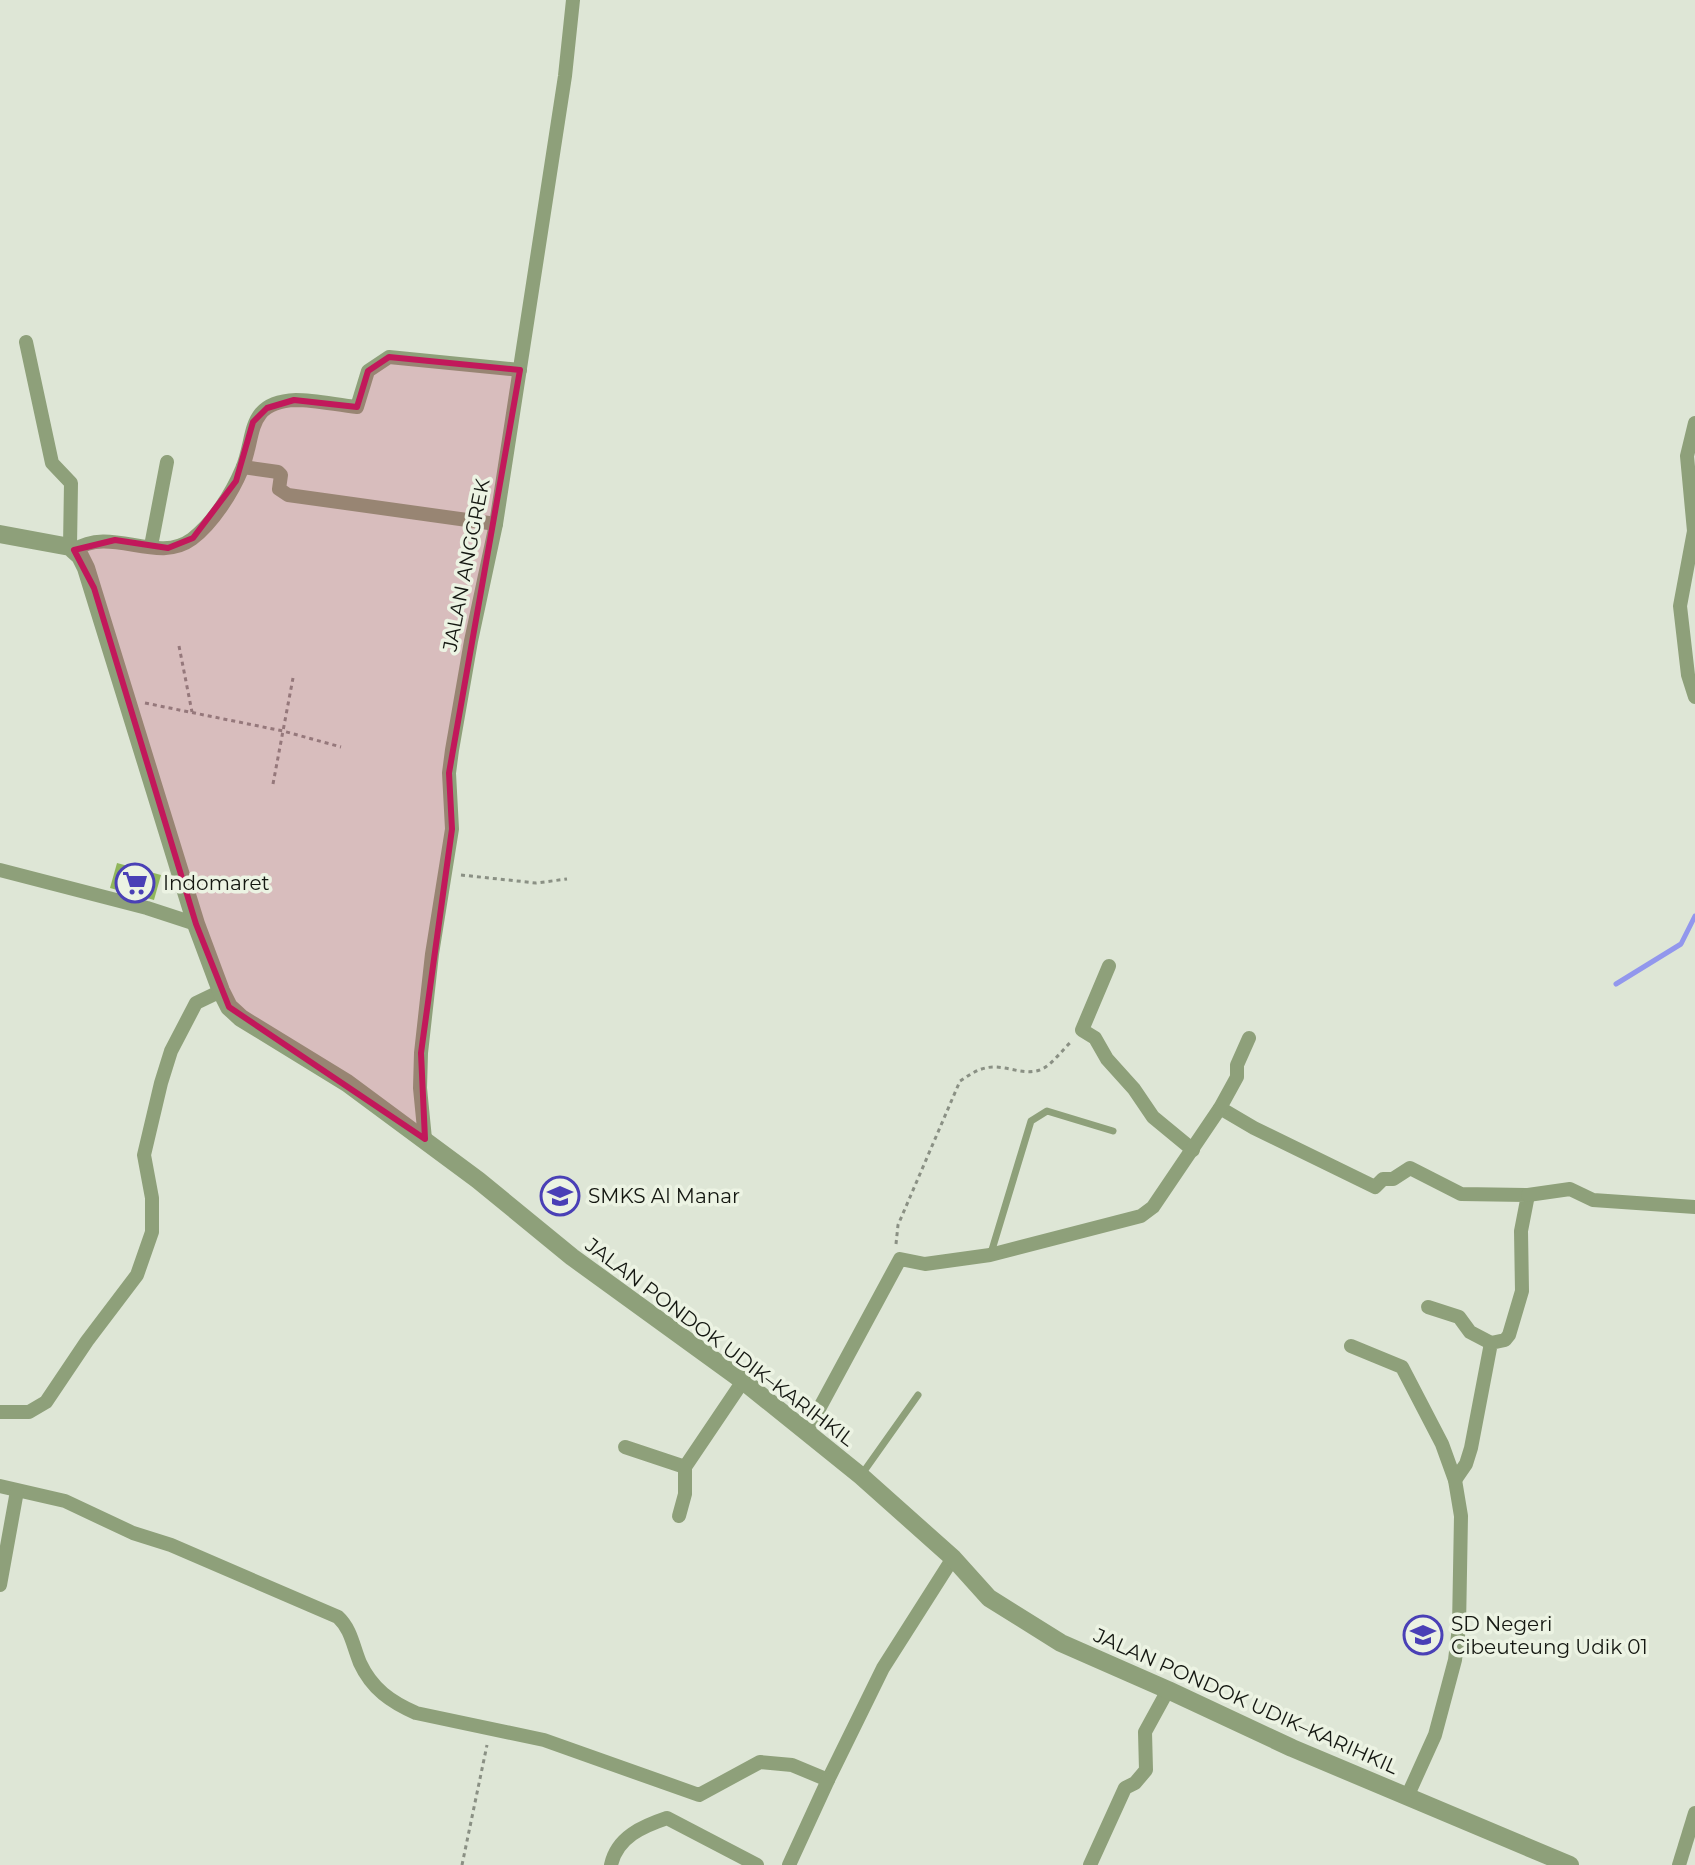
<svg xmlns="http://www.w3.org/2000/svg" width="1695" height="1865" font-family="Montserrat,sans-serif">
  <rect width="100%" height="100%" fill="#dee6d6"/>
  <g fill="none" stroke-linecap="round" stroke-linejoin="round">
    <!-- stream -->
    <polyline stroke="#9297ed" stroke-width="5" points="1616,984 1681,944 1695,916"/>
  </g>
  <!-- building -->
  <polygon fill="#90b65c" points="117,863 161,875 154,900 110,888"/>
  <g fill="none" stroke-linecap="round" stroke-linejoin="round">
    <!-- path -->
    <g stroke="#8a9084" stroke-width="3" stroke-dasharray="4 4" stroke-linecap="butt">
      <polyline points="179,646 192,712"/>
      <polyline points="145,703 283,731 341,747"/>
      <polyline points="273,784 293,678"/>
      <polyline points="461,875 536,883 567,879"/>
      <path d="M896 1244 898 1225 960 1081C971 1074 980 1067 994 1067 1011 1067 1028 1077 1044 1068 1055 1061 1063 1049 1072 1041"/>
      <polyline points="462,1865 487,1745"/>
    </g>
    <!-- service -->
    <g stroke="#8ea07a" stroke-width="7">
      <polyline points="991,1253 1031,1121 1047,1111 1113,1131"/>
      <polyline points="862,1474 918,1395"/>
    </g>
    <!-- minor -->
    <g stroke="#8ea07a" stroke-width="14">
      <polyline points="26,342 52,463 71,483 70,547"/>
      <polyline points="1695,423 1687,456 1694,531 1680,606 1688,675 1695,697"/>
      <polyline points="243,467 278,472 281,475 279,489 288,495 496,524"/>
      <polyline points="151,546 167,462"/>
      <path d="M74 550C111 525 157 565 192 539 213 523 232 493 242 469 256 436 245 402 296 400 315 400 337 405 357 407L368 371 389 357 520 370"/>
      <polyline points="0,870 147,908 196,924"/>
      <polyline points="1109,966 1082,1030 1095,1038 1107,1059 1134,1089 1153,1117 1193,1150"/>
      <polyline points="1220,1108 1254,1128 1375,1187 1383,1179 1393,1179 1410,1168 1461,1194 1528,1195 1521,1231 1522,1291 1509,1335 1505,1340 1491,1343 1471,1448 1466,1464 1455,1480"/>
      <polyline points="425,1139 420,1088 421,1053 432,954 452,829 449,773 452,750 471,641 496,524 565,76 573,0"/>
      <polyline points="1528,1195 1570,1189 1593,1200 1695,1207"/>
      <polyline points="1428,1307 1459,1317 1470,1332 1491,1343"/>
      <polyline points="1351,1346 1402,1367 1442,1444 1455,1480 1461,1516 1459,1627 1455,1660 1435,1735 1407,1797"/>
      <polyline points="0,1412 29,1412 46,1402 87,1341 137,1275 152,1232 152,1198 144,1155 161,1083 171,1051 196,1003 221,991"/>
      <polyline points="806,1433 900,1259 925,1264 990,1255 1141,1216 1153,1207 1220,1108 1237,1077 1237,1065 1249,1038"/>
      <polyline points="625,1447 685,1467"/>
      <path d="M0 1486 65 1501 133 1533 171 1545 338 1617C351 1629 353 1646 360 1663 372 1689 391 1702 416 1713L544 1740 699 1795 760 1762 792 1765 828 1780 883 1668 953 1558"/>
      <polyline points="679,1516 685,1494 685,1467 743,1381"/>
      <polyline points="0,1585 17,1491"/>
      <path d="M611 1865C617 1837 643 1826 667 1818L757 1865"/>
      <polyline points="789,1865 828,1780"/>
      <polyline points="1090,1865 1125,1788 1135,1783 1146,1770 1145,1732 1168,1690"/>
      <polyline points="1679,1865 1695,1813"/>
    </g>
    <!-- tertiary -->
    <polyline stroke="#8ea07a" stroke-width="18" points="0,534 70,547 80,556 86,568 196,924 221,991 229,1007 241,1018 347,1083 478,1180 572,1257 743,1381 861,1476 953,1558 989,1598 1061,1643 1168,1690 1292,1748 1570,1865"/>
  </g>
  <!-- marked area -->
  <path fill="#c2185b" fill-opacity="0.2" stroke="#c2185b" stroke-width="6" stroke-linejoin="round" d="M389 357 520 370 449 773 452 829 421 1053 425 1139 229 1007 196 924 94 588 74 550 115 540 168 548 193 538 236 481 253 422 267 408 294 400 357 407 368 371Z"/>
  <!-- icons -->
  <defs>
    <symbol id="supermarket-ring" viewBox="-11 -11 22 22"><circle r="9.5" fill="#ecf3e3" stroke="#4a40b6" stroke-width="1.5"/><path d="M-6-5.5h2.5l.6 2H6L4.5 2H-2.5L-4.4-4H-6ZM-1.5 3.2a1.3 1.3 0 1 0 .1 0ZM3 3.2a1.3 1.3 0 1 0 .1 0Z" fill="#4a40b6"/></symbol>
    <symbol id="school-ring" viewBox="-11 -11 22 22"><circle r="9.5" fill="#ecf3e3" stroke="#4a40b6" stroke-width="1.5"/><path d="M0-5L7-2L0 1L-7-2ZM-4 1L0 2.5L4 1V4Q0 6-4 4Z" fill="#4a40b6"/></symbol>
  </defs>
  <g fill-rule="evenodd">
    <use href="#supermarket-ring" x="113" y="861" width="44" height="44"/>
    <use href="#school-ring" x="538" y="1174" width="44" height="44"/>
    <use href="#school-ring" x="1401" y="1613" width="44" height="44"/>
  </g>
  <g text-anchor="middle" stroke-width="7" stroke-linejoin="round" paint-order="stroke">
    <!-- street labels -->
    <g font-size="20" fill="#141711" stroke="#ecf3e3">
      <text transform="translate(466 565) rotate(-79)" y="7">JALAN ANGGREK</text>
      <text transform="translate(720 1342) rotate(37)" y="7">JALAN PONDOK UDIK–KARIHKIL</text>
      <text transform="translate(1246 1701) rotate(24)" y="7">JALAN PONDOK UDIK–KARIHKIL</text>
    </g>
    <!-- poi labels -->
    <g font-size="20" fill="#141711" stroke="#ecf3e3" text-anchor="start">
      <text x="163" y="890">Indomaret</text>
      <text x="588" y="1203">SMKS Al Manar</text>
      <text x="1451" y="1631">SD Negeri<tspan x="1451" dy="23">Cibeuteung Udik 01</tspan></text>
    </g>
  </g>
</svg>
